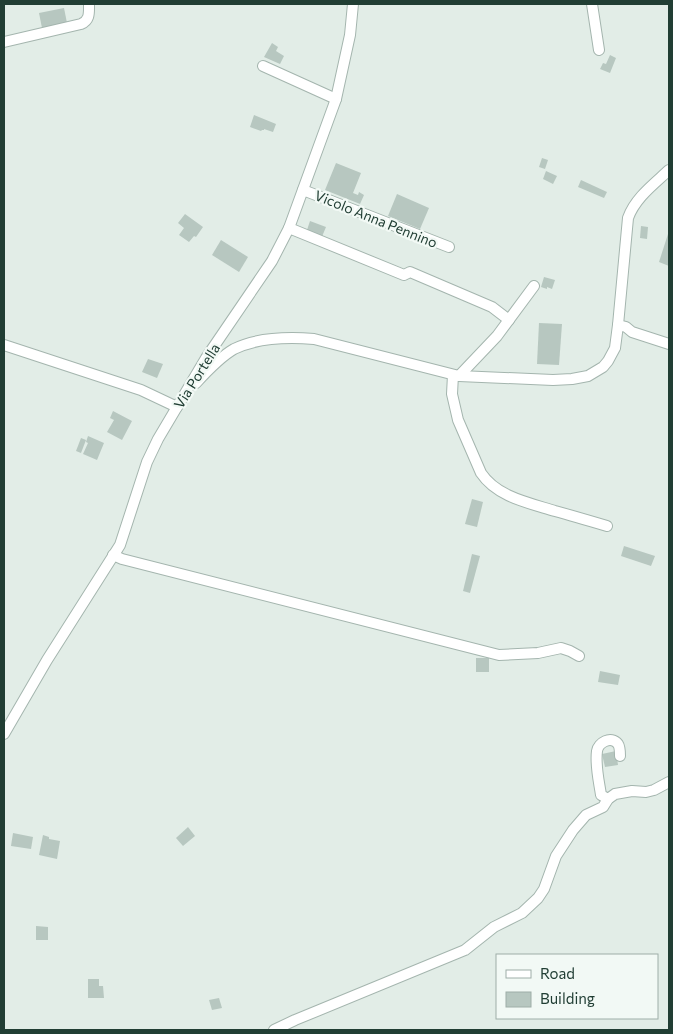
<svg xmlns="http://www.w3.org/2000/svg" width="673" height="1034" font-family="Commissioner,sans-serif">
  <rect width="100%" height="100%" fill="#e2ede7"/>
  <!-- building -->
  <g fill="#b7c7c0">
    <polygon points="64,8 67,23 42,28 39,13"/>
    <polygon points="272,43 278,47 276,51 284,56 280,64 264,57"/>
    <polygon points="610,55 616,58 610,73 600,69 603,63 606,64"/>
    <polygon points="254,115 276,124 273,132 264,129 264,130 262,130 261,131 250,127"/>
    <polygon points="542,158 548,160 545,169 539,167"/>
    <polygon points="336,163 361,173 353,193 358,195 359,192 364,195 360,204 325,190"/>
    <polygon points="546,171 557,176 553,184 543,179"/>
    <polygon points="581,180 607,192 604,198 578,187"/>
    <polygon points="397,194 429,208 420,229 388,216"/>
    <polygon points="185,214 203,227 196,237 194,236 189,242 179,235 184,228 178,223"/>
    <polygon points="310,221 326,227 321,239 306,233"/>
    <polygon points="641,226 648,227 647,239 640,238"/>
    <polygon points="668,234 669,235 669,266 659,262"/>
    <polygon points="221,240 248,257 239,272 212,255"/>
    <polygon points="544,277 555,280 552,289 547,287 547,289 541,287"/>
    <polygon points="539,323 562,324 559,365 537,364"/>
    <polygon points="148,359 163,364 157,378 142,372"/>
    <polygon points="113,411 132,421 122,440 107,432 114,420 110,418"/>
    <polygon points="88,436 104,443 97,460 83,454 88,443 86,442"/>
    <polygon points="81,438 86,440 81,453 76,451"/>
    <polygon points="472,499 483,502 477,527 465,524"/>
    <polygon points="624,546 655,556 651,566 621,556"/>
    <polygon points="472,554 480,556 470,593 463,591"/>
    <rect x="476" y="658" width="13" height="14"/>
    <polygon points="600,671 620,675 618,685 598,682"/>
    <polygon points="616,751 618,765 605,767 602,754"/>
    <polygon points="188,827 195,836 183,846 176,838"/>
    <polygon points="13,833 33,837 31,849 11,846"/>
    <polygon points="43,835 49,837 49,839 60,841 57,859 39,855"/>
    <polygon points="36,926 48,927 48,940 36,940"/>
    <polygon points="88,979 99,979 99,986 103,986 104,998 88,998"/>
    <polygon points="219,998 222,1008 212,1010 209,1000"/>
  </g>
  <g fill="none" stroke-linecap="round" stroke-linejoin="round">
    <defs>
      <g id="street">
        <polyline points="592,4 599,50"/>
        <path d="M4 42 81 24C90 20 89 13 89 4"/>
        <polyline points="263,66 336,99"/>
        <polyline points="303,190 449,247"/>
        <polyline points="289,228 404,275 410,272 492,307 509,320"/>
        <polyline points="618,325 626,327 632,332 669,344"/>
        <polyline points="4,345 141,390 177,407"/>
        <path d="M453 375 452 394 458 420 481 473C497 497 529 503 555 511 573 516 590 521 607 526"/>
        <polyline points="459,376 497,336 534,286"/>
        <path d="M196 383C207 371 220 357 234 349 258 337 288 337 314 339L459 376 553 380 572 379 588 376 603 367 608 361 615 348 618 325 628 218C635 198 654 184 669 170"/>
        <polyline points="113,555 122,559 499,655 538,653 561,648 570,651 579,656"/>
        <polyline points="4,734 47,660 120,545 147,462 158,439 206,358 272,261 289,228 336,99 350,35 353,4"/>
        <path d="M608 799 601 795C599 781 595 766 597 751 598 743 611 735 618 744 620 747 620 753 620 756"/>
        <polyline points="274,1030 295,1020 465,950 494,927 522,913 538,898 544,889 556,856 573,830 586,815 603,807 608,799 615,794 632,791 646,792 654,790 669,782"/>
      </g>
    </defs>
    <!-- street casing -->
    <use href="#street" stroke="#a4b5ae" stroke-width="12"/>
    <!-- street -->
    <use href="#street" stroke="#fff" stroke-width="10"/>
  </g>
  <g text-anchor="middle" stroke-width="4.5" stroke-linejoin="round" paint-order="stroke">
    <!-- street labels -->
    <g font-size="14" fill="#213e34" stroke="#f2f9f5">
      <text transform="translate(376 219) rotate(22)" y="5">Vicolo Anna Pennino</text>
      <text transform="translate(197 376) rotate(-58)" y="5">Via Portella</text>
    </g>
  </g>
  <!-- border -->
  <rect width="673" height="1034" fill="none" stroke="#213e34" stroke-width="10"/>
  <!-- legend -->
  <rect x="496" y="954" width="162" height="65" fill="#f2f9f5" stroke="#9eaea8"/>
  <rect x="506" y="970" width="25" height="8" fill="#ffffff" stroke="#9eaea8"/>
  <text x="540" y="979" font-size="15" fill="#213e34">Road</text>
  <rect x="506" y="992" width="25" height="15" fill="#b7c7c0" stroke="#9eaea8"/>
  <text x="540" y="1004" font-size="15" fill="#213e34">Building</text>
</svg>
